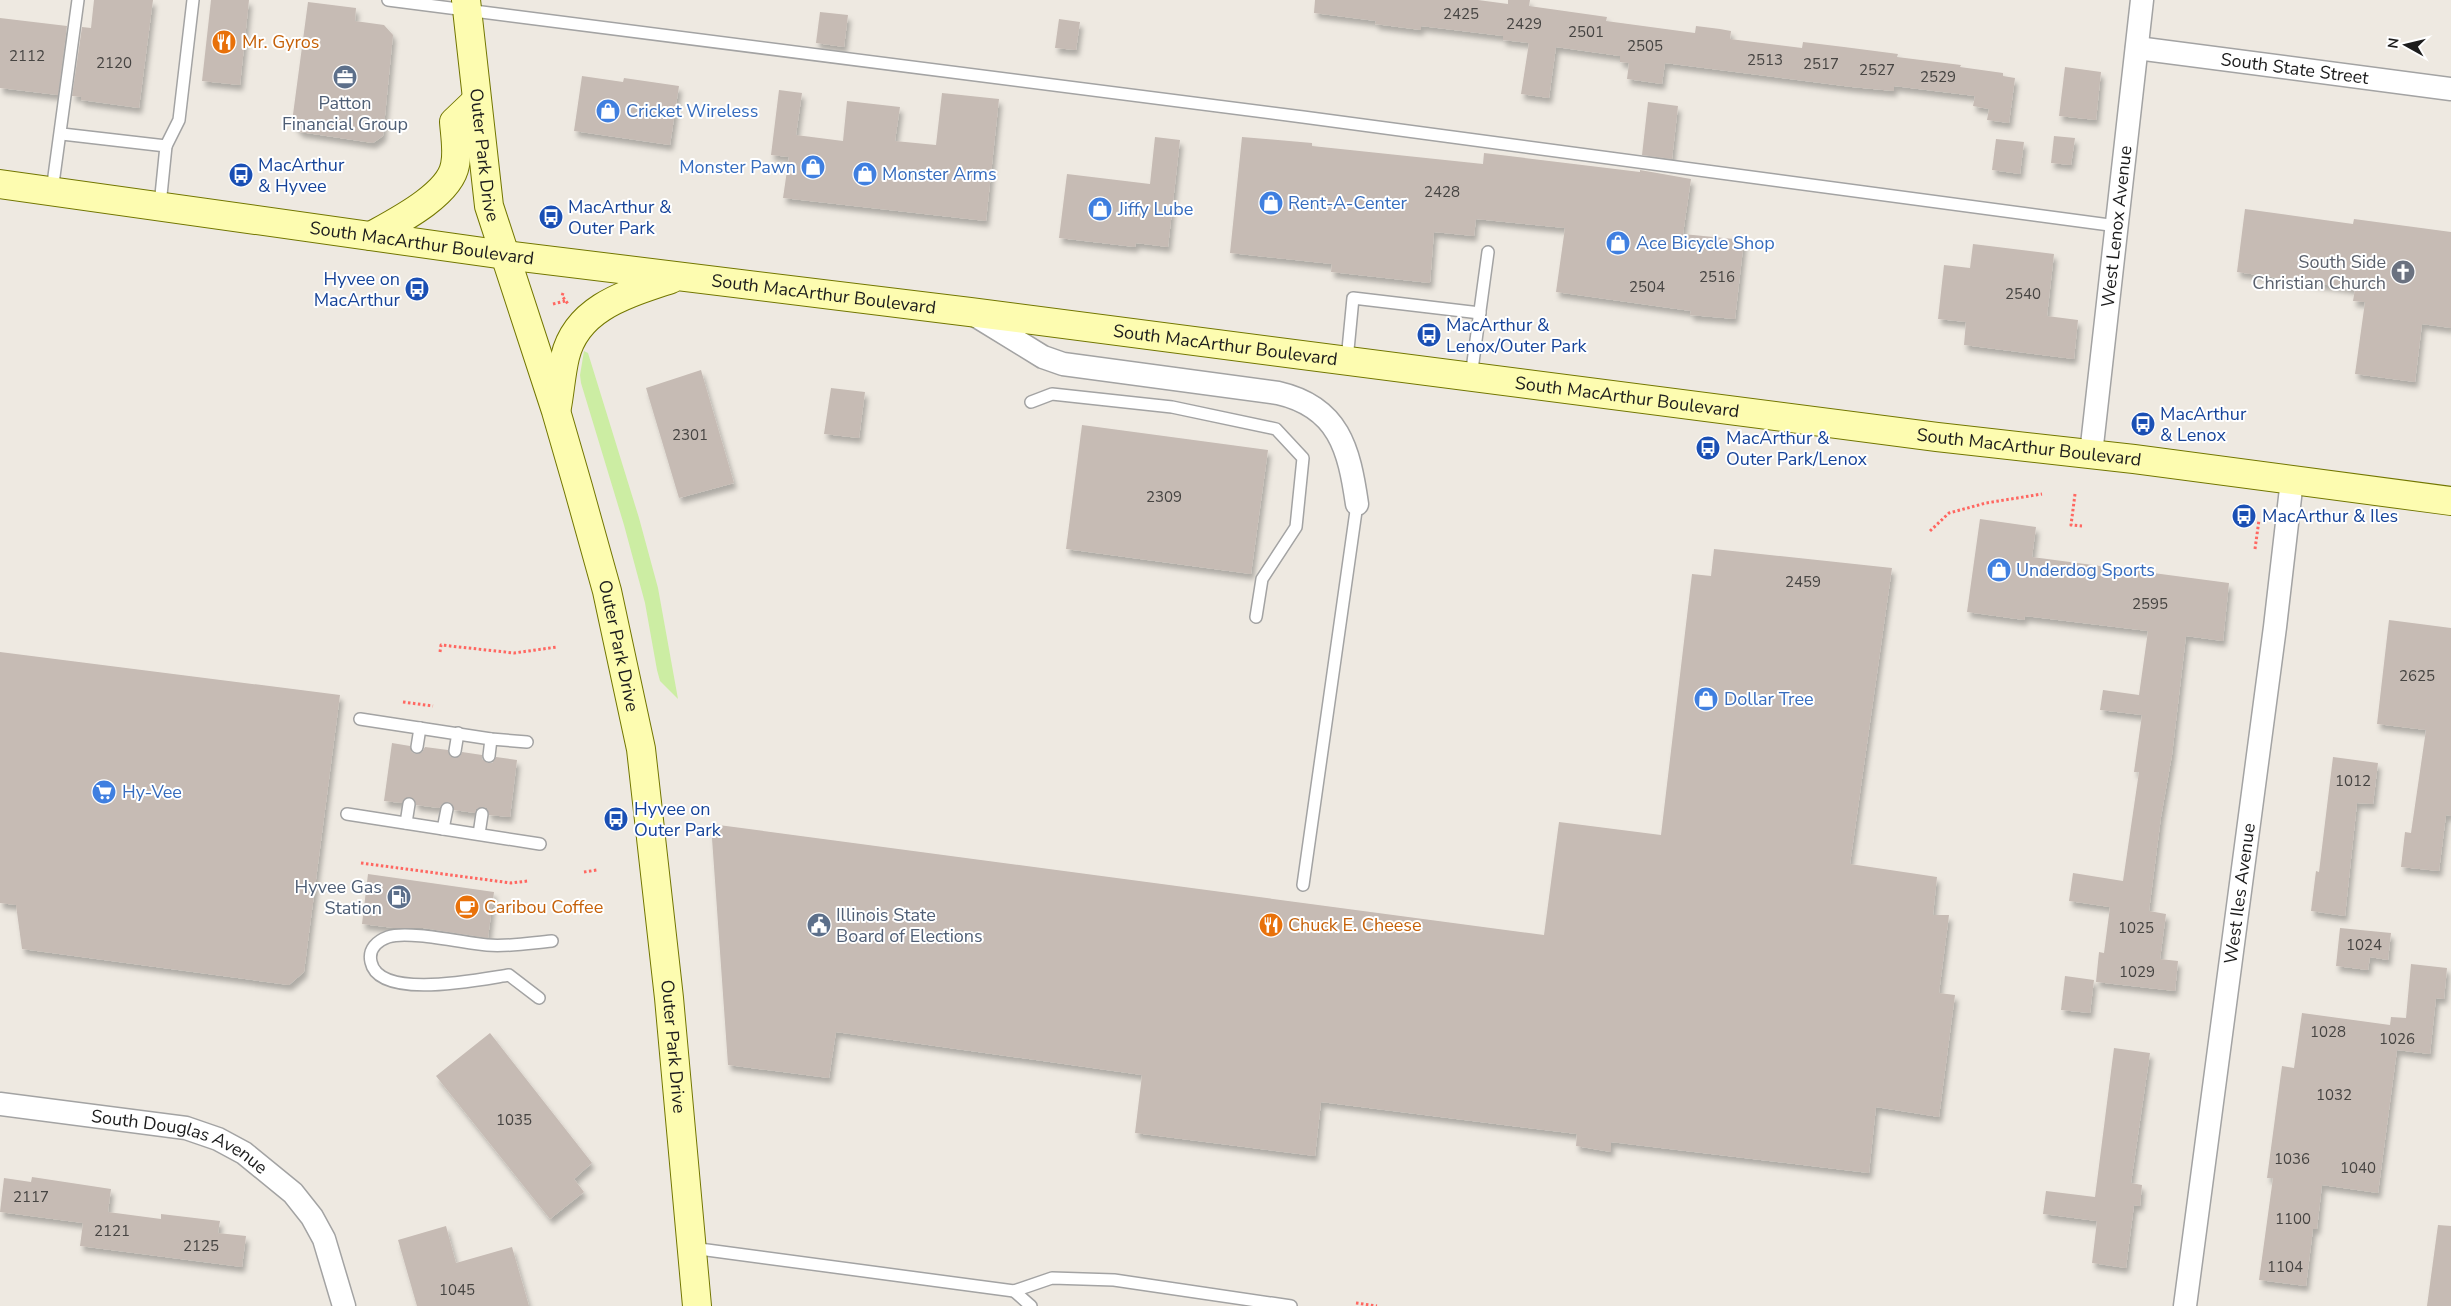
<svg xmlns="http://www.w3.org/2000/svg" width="2451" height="1306" font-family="'Nunito Sans',sans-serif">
  <defs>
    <filter id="shadow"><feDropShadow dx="3" dy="5.5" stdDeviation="2.5" flood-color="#0004"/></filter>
  </defs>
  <rect width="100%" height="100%" fill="#eee9e1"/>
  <!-- grass -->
  <polygon fill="#cceda3" points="584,351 588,353 639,518 658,588 678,699 660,681 657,670 645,603 624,525 581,383 580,375"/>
  <!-- building -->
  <g fill="#c6bbb4" filter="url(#shadow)">
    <polygon points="94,0 153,0 139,108 81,100 81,97 72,96 82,27 91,28"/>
    <polygon points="211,0 249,0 240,85 202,81"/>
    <polygon points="1315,0 1478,0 1508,4 1508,0 1530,0 1529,6 1607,17 1606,21 1695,33 1696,26 1720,29 1731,31 1730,39 1802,48 1803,42 1844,47 1898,54 1897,57 1961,65 1960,67 2003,73 2003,76 2015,78 2009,123 1987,120 1989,109 1973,106 1975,96 1894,86 1894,91 1852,87 1665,63 1662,84 1627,79 1629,63 1620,62 1620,56 1556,47 1549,98 1521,94 1529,43 1503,40 1503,36 1421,26 1421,30 1375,24 1376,21 1314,13"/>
    <polygon points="308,2 356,8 355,21 384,25 393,35 383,136 373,143 300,132 292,122"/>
    <polygon points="820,12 848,15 844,47 816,43"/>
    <polygon points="0,18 67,26 58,95 0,88"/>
    <polygon points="1059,19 1080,22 1076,50 1055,48"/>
    <polygon points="2065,67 2101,72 2096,120 2059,116"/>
    <polygon points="582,76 623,82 624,78 679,86 670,145 574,131"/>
    <polygon points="779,90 802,93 796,135 843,141 847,101 900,107 895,141 936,145 942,93 999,99 986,221 783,198 789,157 771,155"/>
    <polygon points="1648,102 1678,106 1672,159 1642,155"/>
    <polygon points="2054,136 2075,138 2071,165 2051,163"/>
    <polygon points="1155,137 1180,140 1168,247 1136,243 1135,247 1059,238 1067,174 1150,184"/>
    <polygon points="1242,137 1312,143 1312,146 1483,164 1484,153 1640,172 1640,170 1691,179 1683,234 1744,240 1735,319 1690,315 1691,311 1556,292 1565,228 1476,219 1474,236 1434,232 1430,283 1331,272 1332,264 1230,253"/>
    <polygon points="1996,139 2024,142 2020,174 1992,170"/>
    <polygon points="2245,209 2353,224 2354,219 2451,232 2451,328 2422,324 2415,382 2355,374 2365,302 2353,301 2355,289 2237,272"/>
    <polygon points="1973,244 2054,254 2047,316 2078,320 2074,359 1964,345 1966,322 1938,319 1944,265 1970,268"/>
    <polygon points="701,370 734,483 679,498 646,388"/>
    <polygon points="831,388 865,392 859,438 824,434"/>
    <polygon points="1082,425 1268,450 1251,574 1066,549"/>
    <polygon points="1980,519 2036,527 2032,557 2229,583 2223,641 2186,636 2172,755 2161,817 2149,911 2166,914 2160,959 2178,961 2175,991 2096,982 2099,952 2104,953 2110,907 2069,901 2073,873 2123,881 2139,772 2134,772 2142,715 2100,710 2103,690 2139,695 2148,631 2025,616 2024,620 1967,612"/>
    <polygon points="1714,549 1892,568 1850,864 1937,877 1933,915 1949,915 1939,993 1955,995 1939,1117 1876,1107 1869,1173 1611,1142 1611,1152 1576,1146 1577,1134 1321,1102 1315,1156 1135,1133 1142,1075 836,1032 829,1078 728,1065 711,824 1544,935 1559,822 1661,835 1692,574 1711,576"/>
    <polygon points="2389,620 2451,628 2451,816 2446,815 2439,871 2401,867 2405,832 2411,833 2426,730 2377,724"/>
    <polygon points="0,652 340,695 304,972 289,985 22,949 16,905 0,903"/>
    <polygon points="392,743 410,746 412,752 416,754 422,752 425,747 448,750 450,756 454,758 460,756 462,752 482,755 482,759 488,763 492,763 496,757 517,760 510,817 489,815 487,808 483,807 476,809 475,813 454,810 452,804 448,802 442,804 439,808 416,805 414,799 410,797 404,799 402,803 384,801"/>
    <polygon points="2333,757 2378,763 2373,804 2357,803 2345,916 2311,911 2316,871 2319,872"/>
    <polygon points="368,874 494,892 488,938 423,928 394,928 362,924"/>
    <polygon points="2340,928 2391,933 2388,960 2370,957 2368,970 2336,966"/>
    <polygon points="2411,964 2447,968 2444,999 2436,998 2430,1054 2397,1050 2378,1193 2322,1185 2317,1229 2313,1229 2306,1286 2259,1280 2273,1178 2267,1178 2282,1066 2294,1068 2302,1013 2390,1025 2391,1017 2406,1018"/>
    <polygon points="2065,976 2094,980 2090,1013 2061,1010"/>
    <polygon points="490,1033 592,1163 574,1179 584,1192 550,1219 436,1076"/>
    <polygon points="2114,1048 2150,1053 2131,1183 2142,1185 2140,1206 2134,1205 2126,1268 2092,1263 2097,1221 2043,1214 2046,1191 2095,1197"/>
    <polygon points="32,1177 111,1189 108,1212 161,1219 161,1214 220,1221 218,1233 246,1236 242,1267 80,1246 83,1223 0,1212 4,1178 31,1182"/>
    <polygon points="2438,1225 2451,1226 2451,1306 2427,1306"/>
    <polygon points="446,1226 456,1263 512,1247 529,1306 417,1306 398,1240"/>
  </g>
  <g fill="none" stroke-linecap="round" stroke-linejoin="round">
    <defs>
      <g id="lane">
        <polyline points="388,0 1303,117 2117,226"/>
        <polyline points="62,134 166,146 160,205"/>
        <polyline points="166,146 179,120 193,0"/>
        <polyline points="52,191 78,0"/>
        <polyline points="1347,360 1353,298 1480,313"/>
        <polyline points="1471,377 1488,252"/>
        <polyline points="1031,402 1052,394 1172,407 1276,429 1303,458 1296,527 1262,579 1256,617"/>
        <polyline points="360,719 491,739 527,742"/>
        <polyline points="417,747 420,728"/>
        <polyline points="455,751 458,733"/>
        <polyline points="489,756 491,739"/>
        <polyline points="347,814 540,844"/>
        <polyline points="406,823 409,804"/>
        <polyline points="443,829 447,809"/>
        <polyline points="479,834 482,814"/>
        <polyline points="1303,885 1357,504"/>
        <path d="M539 998 509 975C482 979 379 1001 371 962 368 949 377 941 388 937 408 930 464 943 487 945 508 947 530 943 552 941"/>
        <polyline points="692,1248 1014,1291 1052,1278 1114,1280 1291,1306"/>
        <polyline points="1014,1291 1031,1306"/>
      </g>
      <g id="street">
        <path id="s1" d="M2137 48 2451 89"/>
        <path d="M973 314 1043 357 1063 364 1278 393C1339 407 1349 449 1357 504"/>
        <path id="s2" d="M2091 454 2142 0"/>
        <path id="s3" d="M0 1104 186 1128 218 1139 244 1153 293 1193 312 1217 324 1239 344 1306"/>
        <path id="s4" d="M2185 1306 2275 627 2292 480"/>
      </g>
      <g id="secondary">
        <path id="s5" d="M466 0 489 206 556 411 578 487 607 591 641 749 669 998 697 1306"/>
        <path id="s6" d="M0 184 505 255 970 312 1937 437 2134 459 2451 501"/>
        <path d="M371 236C396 222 450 195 455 165 458 152 455 135 454 122L476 101"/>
        <path d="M557 407C560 391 561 374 565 357 577 307 627 294 671 279"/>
      </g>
    </defs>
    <!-- lane casing -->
    <use href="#lane" stroke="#a3a3a3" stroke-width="14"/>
    <!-- street casing -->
    <use href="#street" stroke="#a3a3a3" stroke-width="25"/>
    <!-- secondary casing -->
    <use href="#secondary" stroke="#727600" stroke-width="30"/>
    <!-- path -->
    <g stroke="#ff6761" stroke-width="3" stroke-dasharray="2.5 2.5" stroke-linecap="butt">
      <polyline points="563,293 562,296 568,304"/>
      <polyline points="553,304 565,301"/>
      <polyline points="2075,494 2071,525 2082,526"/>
      <polyline points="1930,531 1949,513 1986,503 2042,494"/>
      <polyline points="2255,549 2259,520"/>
      <polyline points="440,652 441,645 514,653 557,647"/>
      <polyline points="403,702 433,706"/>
      <polyline points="361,863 511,883 528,881"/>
      <polyline points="584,872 597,870"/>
      <polyline points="1356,1303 1377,1306"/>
    </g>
    <!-- lane -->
    <use href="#lane" stroke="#fff" stroke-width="11"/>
    <!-- street -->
    <use href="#street" stroke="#fff" stroke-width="22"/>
    <!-- secondary -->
    <use href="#secondary" stroke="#fdfcb0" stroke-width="28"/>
  </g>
  <!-- icons -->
  <defs>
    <symbol id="restaurant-disc" viewBox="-11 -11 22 22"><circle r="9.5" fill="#e8710a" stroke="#fff"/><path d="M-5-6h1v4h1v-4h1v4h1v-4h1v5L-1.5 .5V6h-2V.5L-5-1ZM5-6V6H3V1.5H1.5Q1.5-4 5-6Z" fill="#fff"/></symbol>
    <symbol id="office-disc" viewBox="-11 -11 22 22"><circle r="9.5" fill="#5c6f8a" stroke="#fff"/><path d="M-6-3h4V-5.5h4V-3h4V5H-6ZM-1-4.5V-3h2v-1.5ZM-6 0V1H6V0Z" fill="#fff"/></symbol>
    <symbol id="shop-disc" viewBox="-11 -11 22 22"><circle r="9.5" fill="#3f7fe0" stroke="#fff"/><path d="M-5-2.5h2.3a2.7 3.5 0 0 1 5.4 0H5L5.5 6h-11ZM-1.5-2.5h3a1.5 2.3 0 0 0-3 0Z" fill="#fff"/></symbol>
    <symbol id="bus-disc" viewBox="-11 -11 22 22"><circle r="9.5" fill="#1a4fb4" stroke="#fff"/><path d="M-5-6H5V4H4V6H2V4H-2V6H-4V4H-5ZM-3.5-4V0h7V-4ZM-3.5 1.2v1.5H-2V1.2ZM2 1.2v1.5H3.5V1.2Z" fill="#fff"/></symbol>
    <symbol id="church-disc" viewBox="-11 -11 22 22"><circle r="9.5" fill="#6b7280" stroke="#fff"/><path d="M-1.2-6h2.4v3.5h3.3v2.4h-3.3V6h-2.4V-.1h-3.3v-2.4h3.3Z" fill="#fff"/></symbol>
    <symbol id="supermarket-disc" viewBox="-11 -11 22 22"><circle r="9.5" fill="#3f7fe0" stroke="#fff"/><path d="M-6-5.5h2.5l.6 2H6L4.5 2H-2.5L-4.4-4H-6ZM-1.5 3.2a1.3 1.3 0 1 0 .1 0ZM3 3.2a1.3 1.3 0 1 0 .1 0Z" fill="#fff"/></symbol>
    <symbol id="fuel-disc" viewBox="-11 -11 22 22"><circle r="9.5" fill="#5c6f8a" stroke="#fff"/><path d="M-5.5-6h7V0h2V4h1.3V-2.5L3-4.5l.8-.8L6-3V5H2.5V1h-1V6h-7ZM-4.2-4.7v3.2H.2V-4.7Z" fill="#fff"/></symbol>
    <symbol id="cafe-disc" viewBox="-11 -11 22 22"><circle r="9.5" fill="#e8710a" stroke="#fff"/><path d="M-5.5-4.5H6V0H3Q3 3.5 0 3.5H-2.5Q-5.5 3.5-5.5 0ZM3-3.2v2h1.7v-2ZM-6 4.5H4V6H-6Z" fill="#fff"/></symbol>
    <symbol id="civic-disc" viewBox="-11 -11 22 22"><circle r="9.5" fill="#5c6f8a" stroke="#fff"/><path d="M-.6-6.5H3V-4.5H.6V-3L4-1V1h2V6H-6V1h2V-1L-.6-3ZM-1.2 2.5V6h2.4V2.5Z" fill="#fff"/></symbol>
  </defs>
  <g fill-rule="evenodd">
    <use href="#restaurant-disc" x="210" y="28" width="28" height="28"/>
    <use href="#office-disc" x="331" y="63" width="28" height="28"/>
    <use href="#shop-disc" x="594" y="97" width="28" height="28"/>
    <use href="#shop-disc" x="799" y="153" width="28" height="28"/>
    <use href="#shop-disc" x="851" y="160" width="28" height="28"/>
    <use href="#bus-disc" x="227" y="161" width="28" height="28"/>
    <use href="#shop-disc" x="1257" y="189" width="28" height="28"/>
    <use href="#shop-disc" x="1086" y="195" width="28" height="28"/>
    <use href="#bus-disc" x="537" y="203" width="28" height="28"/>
    <use href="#shop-disc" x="1604" y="229" width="28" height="28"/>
    <use href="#church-disc" x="2389" y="258" width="28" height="28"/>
    <use href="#bus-disc" x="403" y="275" width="28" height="28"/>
    <use href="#bus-disc" x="1415" y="321" width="28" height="28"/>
    <use href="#bus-disc" x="2129" y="410" width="28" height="28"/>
    <use href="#bus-disc" x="1694" y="434" width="28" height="28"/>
    <use href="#bus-disc" x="2230" y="502" width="28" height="28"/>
    <use href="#shop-disc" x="1985" y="556" width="28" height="28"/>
    <use href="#shop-disc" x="1692" y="685" width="28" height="28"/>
    <use href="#supermarket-disc" x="90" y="778" width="28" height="28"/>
    <use href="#bus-disc" x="602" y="805" width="28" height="28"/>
    <use href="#fuel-disc" x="385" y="883" width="28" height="28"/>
    <use href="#cafe-disc" x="453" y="893" width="28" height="28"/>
    <use href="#civic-disc" x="805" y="911" width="28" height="28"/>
    <use href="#restaurant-disc" x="1257" y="911" width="28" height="28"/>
  </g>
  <g text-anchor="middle" stroke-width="4" stroke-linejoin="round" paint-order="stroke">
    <!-- number labels -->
    <g font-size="15" fill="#464442">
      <text x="1461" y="19">2425</text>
      <text x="1524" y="29">2429</text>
      <text x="1586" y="37">2501</text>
      <text x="1645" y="51">2505</text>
      <text x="27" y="61">2112</text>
      <text x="1765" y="65">2513</text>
      <text x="114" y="68">2120</text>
      <text x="1821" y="69">2517</text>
      <text x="1877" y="75">2527</text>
      <text x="1938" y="82">2529</text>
      <text x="1442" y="197">2428</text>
      <text x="1717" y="282">2516</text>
      <text x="1647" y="292">2504</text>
      <text x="2023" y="299">2540</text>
      <text x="690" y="440">2301</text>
      <text x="1164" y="502">2309</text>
      <text x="1803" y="587">2459</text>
      <text x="2150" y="609">2595</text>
      <text x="2417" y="681">2625</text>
      <text x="2353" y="786">1012</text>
      <text x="2136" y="933">1025</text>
      <text x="2364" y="950">1024</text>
      <text x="2137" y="977">1029</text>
      <text x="2328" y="1037">1028</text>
      <text x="2397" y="1044">1026</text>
      <text x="2334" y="1100">1032</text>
      <text x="514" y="1125">1035</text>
      <text x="2292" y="1164">1036</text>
      <text x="2358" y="1173">1040</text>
      <text x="31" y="1202">2117</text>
      <text x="2293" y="1224">1100</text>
      <text x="112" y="1236">2121</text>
      <text x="201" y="1251">2125</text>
      <text x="2285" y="1272">1104</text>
      <text x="457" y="1295">1045</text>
    </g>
    <!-- food labels -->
    <g font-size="18" fill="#c56008" stroke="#fff" text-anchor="start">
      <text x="242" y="48">Mr. Gyros</text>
      <text x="484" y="913">Caribou Coffee</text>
      <text x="1288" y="931">Chuck E. Cheese</text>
    </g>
    <!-- street labels -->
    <g font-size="18" fill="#1c1c1c" stroke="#fff">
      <text dy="6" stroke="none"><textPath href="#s1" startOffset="159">South State Street</textPath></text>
      <text dy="6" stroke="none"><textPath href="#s5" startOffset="156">Outer Park Drive</textPath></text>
      <text dy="6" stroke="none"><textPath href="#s2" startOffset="229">West Lenox Avenue</textPath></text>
      <text dy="6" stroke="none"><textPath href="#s6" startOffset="426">South MacArthur Boulevard</textPath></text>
      <text dy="6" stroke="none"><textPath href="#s6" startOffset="831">South MacArthur Boulevard</textPath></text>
      <text dy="6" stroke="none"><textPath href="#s6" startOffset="1236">South MacArthur Boulevard</textPath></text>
      <text dy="6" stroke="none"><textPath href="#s6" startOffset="1641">South MacArthur Boulevard</textPath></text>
      <text dy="6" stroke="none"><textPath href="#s6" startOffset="2046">South MacArthur Boulevard</textPath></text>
      <text dy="6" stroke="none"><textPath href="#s5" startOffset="666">Outer Park Drive</textPath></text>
      <text dy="6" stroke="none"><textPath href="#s4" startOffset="416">West Iles Avenue</textPath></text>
      <text dy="6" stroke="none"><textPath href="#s5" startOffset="1071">Outer Park Drive</textPath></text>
      <text dy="6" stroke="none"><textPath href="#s3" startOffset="185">South Douglas Avenue</textPath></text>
    </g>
    <!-- service labels -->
    <g font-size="18" fill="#4e5e75" stroke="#fff">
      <text x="345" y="109">Patton<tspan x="345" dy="21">Financial Group</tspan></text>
      <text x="382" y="893" text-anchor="end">Hyvee Gas<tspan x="382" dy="21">Station</tspan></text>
      <text x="836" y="921" text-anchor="start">Illinois State<tspan x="836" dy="21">Board of Elections</tspan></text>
    </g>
    <!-- shop labels -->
    <g font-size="18" fill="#366cbe" stroke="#fff" text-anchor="start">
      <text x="626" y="117">Cricket Wireless</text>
      <text x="796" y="173" text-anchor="end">Monster Pawn</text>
      <text x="882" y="180">Monster Arms</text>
      <text x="1288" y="209">Rent-A-Center</text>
      <text x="1118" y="215">Jiffy Lube</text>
      <text x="1636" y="249">Ace Bicycle Shop</text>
      <text x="2016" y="576">Underdog Sports</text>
      <text x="1724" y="705">Dollar Tree</text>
      <text x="122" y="798">Hy-Vee</text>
    </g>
    <!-- transit labels -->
    <g font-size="18" fill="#164399" stroke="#fff" text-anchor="start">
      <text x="258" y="171">MacArthur<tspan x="258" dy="21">&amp; Hyvee</tspan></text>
      <text x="568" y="213">MacArthur &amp;<tspan x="568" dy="21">Outer Park</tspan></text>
      <text x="400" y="285" text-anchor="end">Hyvee on<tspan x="400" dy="21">MacArthur</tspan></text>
      <text x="1446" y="331">MacArthur &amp;<tspan x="1446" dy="21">Lenox/Outer Park</tspan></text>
      <text x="2160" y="420">MacArthur<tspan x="2160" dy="21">&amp; Lenox</tspan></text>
      <text x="1726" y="444">MacArthur &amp;<tspan x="1726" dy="21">Outer Park/Lenox</tspan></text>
      <text x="2262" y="522">MacArthur &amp; Iles</text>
      <text x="634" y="815">Hyvee on<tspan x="634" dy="21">Outer Park</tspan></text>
    </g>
    <!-- worship labels -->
    <g font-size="18" fill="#5b616d" stroke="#fff" text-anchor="end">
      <text x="2386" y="268">South Side<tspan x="2386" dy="21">Christian Church</tspan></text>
    </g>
  </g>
  <!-- north arrow -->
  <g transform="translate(2406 45) rotate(278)" stroke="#ffffff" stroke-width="4" paint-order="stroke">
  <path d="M0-4L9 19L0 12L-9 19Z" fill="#1c1c1c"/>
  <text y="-8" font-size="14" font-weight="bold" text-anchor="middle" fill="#1c1c1c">N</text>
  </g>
</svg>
